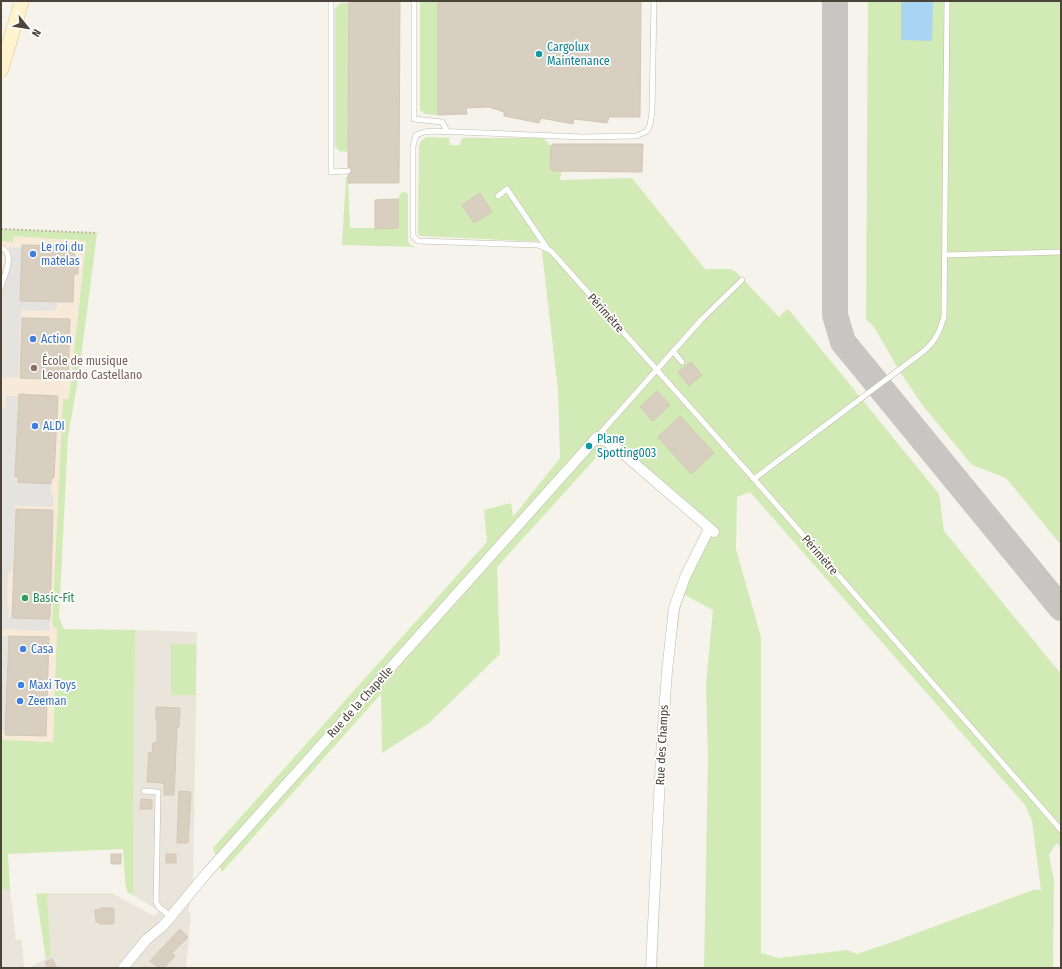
<svg xmlns="http://www.w3.org/2000/svg" width="1062" height="969" font-family="'Fira Sans Condensed',sans-serif">
  <rect width="100%" height="100%" fill="#f6f3ec"/>
  <!-- residential -->
  <g fill="#eae5da">
    <polygon points="135,630 197,632 193,893 188,910 191,916 186,968 30,968 51,955 47,893 112,893 154,916 159,911 133,895"/>
    <polygon points="1,889 10,890 16,940 22,940 24,968 1,968"/>
  </g>
  <!-- commercial -->
  <polygon fill="#f7ead8" points="14,236 86,240 69,399 63,399 52,625 57,629 53,742 1,740 1,268 4,261 1,254 1,241 13,242"/>
  <!-- green -->
  <g fill="#d2eab5" fill-rule="evenodd">
    <polygon points="420,1 438,1 438,115 425,114 420,110"/>
    <polygon points="868,1 1061,1 1061,545 1006,478 972,465 924,407 902,375 874,327 866,319"/>
    <polygon points="342,3 349,3 348,152 339,151 336,147 336,8 338,5"/>
    <path d="M426 137 449 138 450 145H460L462 138H543L551 146 550 169H553V171H562L560 180 632 178 705 269H730L736 272 779 317 787 309 790 311 939 494 944 531 1061 674V848L1057 843 1049 854 1054 881 1053 968H704L708 759 706 684 713 610 685 595 680 609 672 672 666 742 657 968V921L662 784 677 609 685 586 707 541 705 520 613 439 497 567 500 654 429 723 382 753 381 694 222 872 213 848 487 542 484 510 511 503 513 517 560 458 558 390 542 252 547 242 421 236 418 234 419 146 421 141ZM750 492 1025 805 1032 821 1041 890H1033L898 940 857 954 848 950 778 958 761 953V637L736 549 737 497Z"/>
    <polygon points="346,177 348,177 350,228 398,228 398,199 401,193 406,192 408,194 408,242 410,245 416,247 342,245"/>
    <polygon points="1,229 97,233 79,374 68,437 59,617 64,629 135,630 133,895 127,892 125,881 123,849 8,854 10,890 1,889 1,740 53,742 57,629 52,625 63,399 69,399 86,241 14,236 13,242 1,241"/>
    <rect x="171" y="644" width="25" height="51"/>
    <polygon points="47,893 51,955 46,959 36,894"/>
  </g>
  <!-- parking -->
  <g fill="#e5e3e0">
    <rect x="333" y="8" width="3" height="139"/>
    <polygon points="9,247 22,248 20,300 57,302 56,311 21,310 18,378 1,377 1,287 8,261"/>
    <polygon points="6,396 18,396 15,481 51,482 51,494 53,495 53,507 15,506 12,572 8,572 7,607 9,607 8,617 50,619 49,631 1,629 1,408 6,408"/>
    <polygon points="1,636 9,636 6,731 1,730"/>
  </g>
  <!-- water -->
  <polygon fill="#a9d4f2" points="901,1 933,1 932,41 901,40"/>
  <g fill="none" stroke-linecap="round" stroke-linejoin="round">
    <!-- taxiway -->
    <polyline stroke="#c8c6c3" stroke-width="26" points="835,1 835,315 843,342 1061,608"/>
  </g>
  <!-- building -->
  <g fill="#d8cfc1" stroke="#d3c7b4">
    <polygon points="349,1 400,1 399,183 348,183 348,175 350,174 352,171 351,168 348,167"/>
    <polygon points="438,1 641,1 640,117 609,117 607,123 574,119 573,124 541,118 539,123 504,116 504,112 489,107 466,108 467,114 438,115"/>
    <polygon points="552,144 643,144 642,172 553,171 553,169 550,169 551,146 552,146"/>
    <polygon points="480,193 492,212 474,223 462,205"/>
    <polygon points="398,199 398,228 375,229 375,200"/>
    <polygon points="22,245 75,246 74,266 78,266 78,274 74,274 73,302 20,301"/>
    <polygon points="22,318 70,319 68,380 20,378"/>
    <polygon points="691,362 702,375 689,386 678,372"/>
    <polygon points="657,391 670,405 653,421 640,407"/>
    <polygon points="19,394 58,396 54,478 51,478 51,484 18,482 18,477 15,477"/>
    <polygon points="680,416 714,453 691,474 658,437"/>
    <polygon points="16,509 53,510 50,619 12,618"/>
    <polygon points="9,636 49,637 46,736 5,735"/>
    <polygon points="156,707 180,708 179,727 177,727 174,795 164,795 164,783 147,782 149,752 152,753 153,743 157,743 157,720 156,720"/>
    <polygon points="179,791 191,792 188,843 177,843"/>
    <polygon points="141,799 152,800 152,809 140,809"/>
    <rect x="111" y="854" width="10" height="10"/>
    <rect x="166" y="854" width="10" height="9"/>
    <polygon points="100,908 114,908 114,924 100,924 100,922 96,922 95,910 100,910"/>
    <polygon points="180,929 188,937 172,953 175,956 164,968 159,968 150,961"/>
    <polygon points="52,959 57,968 48,968 45,962"/>
  </g>
  <g fill="none" stroke-linecap="round" stroke-linejoin="round">
    <defs>
      <g id="service">
        <polyline points="331,1 331,172 348,171"/>
        <polyline points="414,1 414,119 442,122 447,131"/>
        <polyline points="654,1 652,112 650,125 647,131 636,136 582,137 433,131 424,132 416,135 413,146 413,236 418,241 538,245 551,251 754,479 1061,830"/>
        <polyline points="498,196 507,189 547,248"/>
        <path d="M1 248C16 253 4 276 1 287"/>
        <polyline points="944,255 1061,252"/>
        <polyline points="673,351 682,362"/>
        <polyline points="597,437 701,320 742,280"/>
        <path d="M754 479 924 351C936 340 939 333 944 317L947 1"/>
        <polyline points="144,791 158,792 156,902 159,907 171,917"/>
      </g>
      <g id="minor">
        <polyline points="123,968 146,940 163,926 206,874 597,437 609,443 620,451 714,532"/>
        <polyline points="651,968 661,756 667,671 674,608 685,577 709,529"/>
      </g>
      <polyline id="secondary" points="1,70 22,1"/>
    </defs>
    <!-- service casing -->
    <use href="#service" stroke="#c2bbae" stroke-width="6"/>
    <!-- minor casing -->
    <use href="#minor" stroke="#c2bbae" stroke-width="11"/>
    <!-- secondary casing -->
    <use href="#secondary" stroke="#d6c79b" stroke-width="15"/>
    <!-- path -->
    <polyline stroke="#c4b79f" stroke-width="2" stroke-dasharray="2 2" stroke-linecap="butt" points="1,229 97,233"/>
    <!-- service -->
    <use href="#service" stroke="#fff" stroke-width="5"/>
    <!-- minor -->
    <use href="#minor" stroke="#fff" stroke-width="10"/>
    <!-- secondary -->
    <use href="#secondary" stroke="#fff3cd" stroke-width="14"/>
  </g>
  <!-- markers -->
  <g fill="#0f9aa8" stroke="#fff" stroke-width="1.5">
    <circle cx="539" cy="54" r="4"/>
    <circle cx="589" cy="446" r="4"/>
  </g>
  <g fill="#3f7fe0" stroke="#fff" stroke-width="1.5">
    <circle cx="33" cy="254" r="4"/>
    <circle cx="33" cy="339" r="4"/>
    <circle cx="35" cy="426" r="4"/>
    <circle cx="23" cy="649" r="4"/>
    <circle cx="21" cy="685" r="4"/>
    <circle cx="20" cy="701" r="4"/>
  </g>
  <circle fill="#8d6e63" stroke="#fff" stroke-width="1.5" cx="34" cy="368" r="4"/>
  <circle fill="#2e9e5b" stroke="#fff" stroke-width="1.5" cx="25" cy="598" r="4"/>
  <g text-anchor="middle" stroke-width="3.5" stroke-linejoin="round" paint-order="stroke">
    <!-- culture labels -->
    <g font-size="12" fill="#0d838f" stroke="#fff" text-anchor="start">
      <text x="547" y="51">Cargolux<tspan x="547" dy="14">Maintenance</tspan></text>
      <text x="597" y="443">Plane<tspan x="597" dy="14">Spotting003</tspan></text>
    </g>
    <!-- shop labels -->
    <g font-size="12" fill="#366cbe" stroke="#fff" text-anchor="start">
      <text x="41" y="251">Le roi du<tspan x="41" dy="14">matelas</tspan></text>
      <text x="41" y="343">Action</text>
      <text x="43" y="430">ALDI</text>
      <text x="31" y="653">Casa</text>
      <text x="29" y="689">Maxi Toys</text>
      <text x="28" y="705">Zeeman</text>
    </g>
    <!-- street labels -->
    <g font-size="12" fill="#4b4439" stroke="#fff">
      <text transform="translate(606 313) rotate(48)" y="4">Périmètre</text>
      <text transform="translate(820 555) rotate(49)" y="4">Périmètre</text>
      <text transform="translate(360 702) rotate(-48)" y="4">Rue de la Chapelle</text>
      <text transform="translate(662 745) rotate(-87)" y="4">Rue des Champs</text>
    </g>
    <!-- education labels -->
    <g font-size="12" fill="#785e54" stroke="#fff" text-anchor="start">
      <text x="42" y="365">École de musique<tspan x="42" dy="14">Leonardo Castellano</tspan></text>
    </g>
    <!-- leisure labels -->
    <g font-size="12" fill="#27864d" stroke="#fff" text-anchor="start">
      <text x="33" y="602">Basic-Fit</text>
    </g>
  </g>
  <!-- border -->
  <rect width="1062" height="969" fill="none" stroke="#4b4439" stroke-width="4"/>
  <!-- north arrow -->
  <g transform="translate(28 28) rotate(120)" stroke="#ffffff" stroke-width="3" paint-order="stroke">
  <path d="M0-3L7 15L0 10L-7 15Z" fill="#4b4439"/>
  <text y="-6" font-size="11" font-weight="bold" text-anchor="middle" fill="#4b4439">N</text>
  </g>
</svg>
